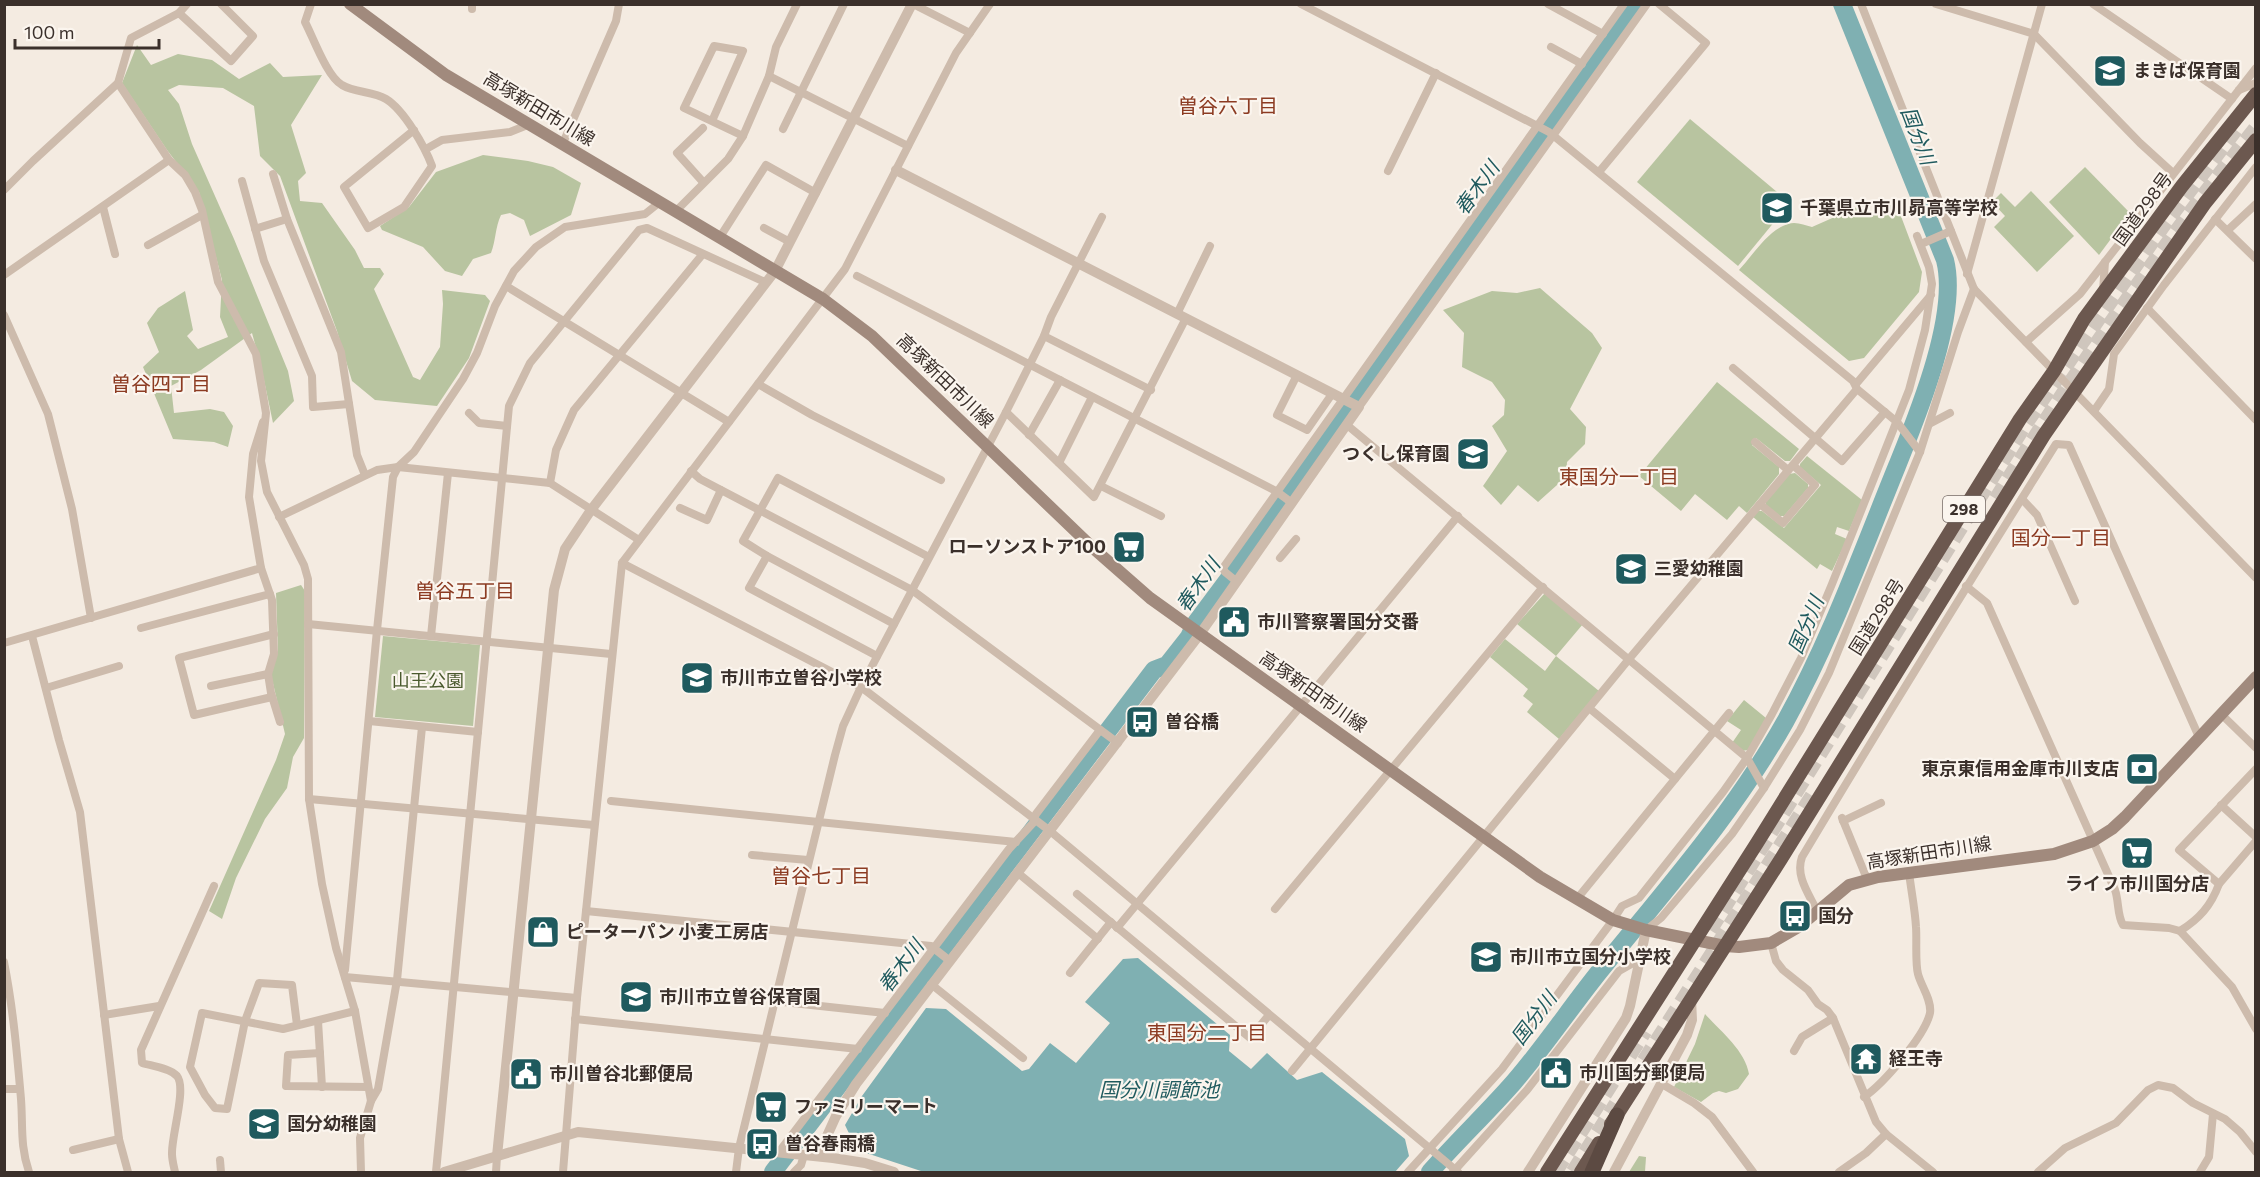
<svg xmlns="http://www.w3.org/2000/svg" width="2260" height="1177" font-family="Commissioner,'Noto Sans JP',sans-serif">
  <rect width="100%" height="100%" fill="#f4ebe1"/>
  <!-- green -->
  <g fill="#b8c4a0">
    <polygon points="137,45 151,65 178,54 212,60 239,79 270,63 283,77 322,75 291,125 306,173 298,181 300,201 322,203 355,250 364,268 380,268 384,274 374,289 413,377 420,380 440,347 443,304 442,290 485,295 490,301 469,358 437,406 375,400 352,381 337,331 280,176 260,156 254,106 223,88 179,85 168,90 179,104 192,144 234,239 288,371 294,401 273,423 261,366 252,333 201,370 171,386 174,413 210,409 224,412 233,426 228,447 214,442 173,439 143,367 159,352 147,323 158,308 185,291 193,330 187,336 198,349 228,337 220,317 222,280 199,192 167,150 122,83"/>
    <polygon points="1690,119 1790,203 1738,266 1637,182"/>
    <path d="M483 155 528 161 553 167 581 183 571 215 530 236 524 220 510 213 501 215C495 228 496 240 491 253L473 259 462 276 445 271 423 247 382 230 380 226 409 207 436 172Z"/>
    <polygon points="2085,167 2130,213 2099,255 2049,202"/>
    <polygon points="2031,191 2074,236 2037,272 1994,227 2005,216 1992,202 2001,193 2015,207"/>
    <path d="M1896 203 1922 272 1919 292 1864 358 1849 361 1739 270C1753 255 1768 230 1788 224 1796 221 1804 225 1812 227L1864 204 1868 213Z"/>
    <polygon points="1540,288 1592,333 1602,348 1570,409 1586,427 1585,444 1567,462 1566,477 1538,502 1518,485 1501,505 1483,486 1507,451 1492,426 1504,415 1505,400 1492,382 1462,367 1464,333 1443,310 1492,291 1517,293"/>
    <polygon points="1717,382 1799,449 1790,461 1785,461 1756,438 1752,445 1779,467 1779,474 1747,513 1739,506 1727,520 1695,494 1681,511 1639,476"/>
    <polygon points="1807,456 1862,500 1849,531 1837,527 1835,534 1847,539 1832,571 1820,564 1817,569 1753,517 1758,511 1762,511 1784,528 1821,485 1800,467 1800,464"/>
    <polygon points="1795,473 1808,484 1808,488 1784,516 1780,516 1766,505 1766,502 1789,474"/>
    <polygon points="301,585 305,591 304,738 293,757 287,788 265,819 236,878 222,919 209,911 276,760 285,734 271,675 278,650 276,593"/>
    <polygon points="1545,593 1583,624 1556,656 1599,691 1559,739 1527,712 1533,704 1523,696 1528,689 1490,657 1505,639 1545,671 1556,656 1517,624"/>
    <polygon points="383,636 480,645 473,726 375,717"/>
    <polygon points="1744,700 1766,718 1748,750 1742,751 1732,743 1741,730 1727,721"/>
    <path d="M1705 1014C1720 1031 1745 1050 1749 1074L1738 1089 1726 1093 1719 1091 1713 1093 1701 1102 1674 1087 1695 1044Z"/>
    <polygon points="1639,1156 1646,1157 1645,1172 1629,1172"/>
  </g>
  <!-- water -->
  <polygon fill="#7fb0b2" points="1138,958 1230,1035 1229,1051 1251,1069 1267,1053 1297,1080 1322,1072 1405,1139 1409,1156 1395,1172 924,1172 857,1150 845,1125 862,1096 926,1008 946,1009 1022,1071 1029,1069 1050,1043 1076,1063 1110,1023 1085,1002 1123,959"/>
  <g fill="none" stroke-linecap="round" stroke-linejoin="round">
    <!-- river -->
    <g stroke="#7fb0b2" stroke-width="18">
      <polyline points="773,1172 1154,670 1167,665 1189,637 1195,624 1239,565 1239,559 1445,269 1637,4"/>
      <path d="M1430 1172C1457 1141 1487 1113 1514 1082 1546 1045 1572 1005 1603 967 1667 888 1735 811 1785 722 1830 641 1862 552 1897 466 1918 414 1959 315 1945 260L1842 4"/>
    </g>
    <!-- motorway-tunnel -->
    <g stroke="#cfc6bd" stroke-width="15" stroke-dasharray="15 8" stroke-linecap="butt">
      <path d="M1996 499C2075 371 2161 246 2256 128"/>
      <polyline points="1710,930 2026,423 2163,226 2237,128"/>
      <polyline points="1644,1061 1814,793"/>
      <polyline points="1555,1172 1645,1031"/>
      <polyline points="1573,1172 1616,1104"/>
    </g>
    <!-- minor -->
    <g stroke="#cdbbac" stroke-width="8">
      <path d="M311 4 305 22C313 37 327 77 342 85 355 93 373 91 386 99 404 110 425 147 432 166L404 207 368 228 344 187 414 130"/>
      <polyline points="913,4 970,33"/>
      <polyline points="1301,4 1549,132 1853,381 1857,389 1897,422 1920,452"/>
      <polyline points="1548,4 1603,34"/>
      <polyline points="1861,4 1974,289 2256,578"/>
      <polyline points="1936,4 2034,34 2140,143 2173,173"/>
      <polyline points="2093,4 2232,99"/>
      <polyline points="472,9 472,4"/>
      <polyline points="179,13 231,61 253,36 221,4"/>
      <polyline points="1551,47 1582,64"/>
      <polyline points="769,76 908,146"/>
      <polyline points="118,83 169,160 185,175 195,192 202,210 218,282 256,354 266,413 261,461 267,492 304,565 308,579 309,799 322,884 336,948 355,1011 371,1101 360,1138 361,1172"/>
      <polyline points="2239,90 2256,83"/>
      <polyline points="712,121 743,51 714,46 684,108 743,136"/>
      <polyline points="703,128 677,153 703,182"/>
      <polyline points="783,129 844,4"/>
      <polyline points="563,143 616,21 619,4"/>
      <polyline points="426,149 442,140 510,132 530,124"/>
      <polyline points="1388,171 1436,73"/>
      <polyline points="1599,172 1706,43 1659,4"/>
      <polyline points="273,174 287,219 341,352 357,455 365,475"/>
      <polyline points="242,181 264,261 312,376 313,407 349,404"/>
      <polyline points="4,190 33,161 118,83 131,38 179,13 187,4"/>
      <polyline points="103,207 115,254"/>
      <polyline points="676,211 728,159 743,136 769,76 776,47 797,4"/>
      <polyline points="2215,219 2256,259"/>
      <polyline points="764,228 790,242"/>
      <polyline points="255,229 287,219"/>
      <polyline points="2228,230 2256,204"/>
      <polyline points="720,237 766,165 816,193"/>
      <polyline points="1921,244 1951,231"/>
      <polyline points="148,245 202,215"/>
      <polyline points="1967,274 2042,4"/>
      <polyline points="4,275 169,160"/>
      <polyline points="857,276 1276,491 1292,503"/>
      <polyline points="506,286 729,422"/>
      <polyline points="2103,291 2105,262"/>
      <polyline points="2147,308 2256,420"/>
      <polyline points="1177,314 1210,246"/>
      <polyline points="4,315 48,414 72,509 91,618"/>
      <polyline points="1044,336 1151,390"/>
      <polyline points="2026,342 2080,294 2256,68"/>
      <polyline points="1733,368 1842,461 1885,412"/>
      <polyline points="1297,375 1277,415 1307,430 1332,394"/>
      <polyline points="758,384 812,415 941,480"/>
      <polyline points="1856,384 1931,295"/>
      <polyline points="1359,407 1647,4"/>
      <polyline points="2094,411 2109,389 2114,354 2164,285 2256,167"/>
      <polyline points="1006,412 1094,497 1186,318"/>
      <polyline points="469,413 479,423 507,426"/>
      <polyline points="263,422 253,454 249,497 261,568 272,600 274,654 268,674 271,693 280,722"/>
      <polyline points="1931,423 1950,413"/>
      <polyline points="1347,425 1747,758 1764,788"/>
      <polyline points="1029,435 1060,380"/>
      <polyline points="1755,442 1788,470"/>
      <polyline points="1059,463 1092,397"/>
      <polyline points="691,471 700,479 912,590 1118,743"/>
      <polyline points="550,483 556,450 574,410 702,255"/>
      <polyline points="1101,486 1161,516"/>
      <polyline points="2022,499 2037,515 2075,601"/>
      <polyline points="1760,504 1783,523 1815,485 1793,465"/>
      <polyline points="680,508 707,520 721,490"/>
      <polyline points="279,517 377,470 398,467 550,483 639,540"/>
      <polyline points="767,556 749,588 877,656"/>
      <polyline points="1280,558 1296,539"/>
      <polyline points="622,563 861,687 1050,831 1458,1172"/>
      <polyline points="1236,581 1225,572 1223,568 1624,4"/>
      <path d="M1966 586 1987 603 2115 890C2119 901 2117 915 2123 925L2169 928 2180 931 2232 987 2256 1029"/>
      <polyline points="308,624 611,654"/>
      <polyline points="894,624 767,556 743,541 778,478 929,557"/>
      <polyline points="141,628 270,594"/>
      <polyline points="32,636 59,740 80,812 119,1139 128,1172"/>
      <polyline points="431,636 448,473"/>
      <polyline points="4,643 261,568"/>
      <polyline points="211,686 268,674"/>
      <polyline points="46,688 119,666"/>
      <polyline points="272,697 194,715 179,658 274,634"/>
      <polyline points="1589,708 1675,779"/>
      <polyline points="2221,714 2256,748"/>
      <polyline points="369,721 478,732"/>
      <polyline points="309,799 594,825"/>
      <polyline points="611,801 1016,842"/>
      <polyline points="2221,805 2256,837"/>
      <polyline points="1842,818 1867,879"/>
      <polyline points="1843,821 1881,803"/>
      <polyline points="752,855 808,860"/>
      <polyline points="1018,873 1098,939"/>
      <polyline points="2219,884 2256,841"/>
      <polyline points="1077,894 1250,1038 1269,1015"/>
      <polyline points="1576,900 1729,713"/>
      <polyline points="1275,909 1543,587"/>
      <polyline points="586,911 931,946 950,961"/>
      <path d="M1817 911C1809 894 1795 876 1802 857 1885 718 1970 581 2056 444L2069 445 2199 737"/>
      <polyline points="1117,928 1458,516"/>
      <polyline points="1646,930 1661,918 1732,834 1764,788 1800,730 1829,673 1920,452 1958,332 1974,289"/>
      <path d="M2180 931C2199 919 2211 906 2219 884L2179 850 2256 769"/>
      <polyline points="1771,943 1776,961 1783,970 1808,990 1818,1004 1827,1010 1833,1018 1876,1122 1886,1134 1933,1172"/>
      <path d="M4 962C13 1007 17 1053 21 1099 23 1126 20 1146 29 1172"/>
      <polyline points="345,970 377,630 393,477 398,467 414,452 463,379 477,353 495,306 514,271 536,247 565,227 645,214 660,202"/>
      <polyline points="1070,973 1111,922"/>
      <polyline points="345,977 577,998"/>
      <polyline points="931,984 1023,1058"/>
      <polyline points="774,1001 885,1013"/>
      <polyline points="104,1015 159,1006"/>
      <polyline points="575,1019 858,1049"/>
      <polyline points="318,1021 322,1087"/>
      <polyline points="297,1025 292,985 259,983 245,1021 227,1109 215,1108 205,1095 190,1067 202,1013 283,1029 355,1011"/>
      <polyline points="1794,1051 1802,1037 1833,1018"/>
      <polyline points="320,1053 288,1055 286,1086 368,1087"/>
      <polyline points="1292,1071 1629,659 1857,389"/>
      <polyline points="1662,1084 1694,1103 1712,1117 1753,1172"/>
      <polyline points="4,1089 19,1089"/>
      <path d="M1864 1097C1883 1084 1925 1036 1930 1013 1932 1000 1921 986 1918 974 1915 963 1917 939 1916 927 1915 909 1911 890 1909 872"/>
      <polyline points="371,1101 378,1089 397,980 422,727"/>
      <polyline points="73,1150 119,1139"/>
      <polyline points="779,1152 1009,849 1033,823 1036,814 1100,730"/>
      <polyline points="220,1160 221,1172"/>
      <path d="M175 1172C174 1167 172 1160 172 1154 171 1137 187 1088 177 1076 170 1068 152 1066 142 1063L141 1050 214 886"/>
      <polyline points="436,1172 509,406 530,363 639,230 647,228 765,282"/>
      <polyline points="496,1172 497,1156"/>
      <polyline points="563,1172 577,998 622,563 845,269 956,53 990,4"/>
      <polyline points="736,1172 739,1148 835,755 843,726 861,687 1006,412 1044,336 1051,317 1102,217"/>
      <polyline points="794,1172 801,1165 804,1155"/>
      <polyline points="1408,1172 1502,1069 1613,920 1622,906 1639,898 1723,792 1747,758 1772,714 1801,658 1832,584 1909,390 1925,330 1932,284 1929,267 1917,236"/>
      <polyline points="1453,1172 1527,1090 1619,971 1640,959"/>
      <polyline points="1839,1172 1866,1153 1886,1134"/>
      <polyline points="2038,1172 2065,1148 2116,1123 2148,1090 2158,1085 2173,1088 2193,1103 2225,1119 2240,1132 2256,1152"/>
      <polyline points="2200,1172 2209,1157 2213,1114"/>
    </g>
    <!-- tertiary -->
    <g stroke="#cdbbac" stroke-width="10">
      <polyline points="497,1156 554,590 565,549 591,510 775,271 912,4"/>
      <polyline points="818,1156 836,1116 856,1084 1200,634 1359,407 896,170"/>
      <polyline points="444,1172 578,1132 833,1158 865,1163 894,1172"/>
      <polyline points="1528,1172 1626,1018 1630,1006 1646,930"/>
      <polyline points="1614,1172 1687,1035 1692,1020 1691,999"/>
    </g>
    <!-- secondary -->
    <polyline stroke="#a18a7d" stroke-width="12" points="350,4 446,75 823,299 872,336 1093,548 1150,598 1540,877 1613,920 1646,930 1725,946 1739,947 1771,943 1800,926 1849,885 1878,877 2054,854 2093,841 2112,829 2125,817 2256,677"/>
    <!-- trunk -->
    <g stroke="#6c584f" stroke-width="14">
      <polyline points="1611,1124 1781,859 2044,435 2205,203 2256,140"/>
      <polyline points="1547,1172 1757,843 2020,419 2054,371 2084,319 2182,186 2256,94"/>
      <polyline points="1581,1172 1599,1143"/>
    </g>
    <!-- motorway -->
    <polyline stroke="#5c4a42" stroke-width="15" points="1592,1172 1617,1115"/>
  </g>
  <!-- icons -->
  <defs>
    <symbol id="school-square" viewBox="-11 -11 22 22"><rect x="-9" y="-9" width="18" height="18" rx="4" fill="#1f5a5e" stroke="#fbf5ee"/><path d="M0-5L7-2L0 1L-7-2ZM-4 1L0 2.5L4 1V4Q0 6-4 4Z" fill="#fff"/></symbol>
    <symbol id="supermarket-square" viewBox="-11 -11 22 22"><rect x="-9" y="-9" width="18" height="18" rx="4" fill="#1f5a5e" stroke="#fbf5ee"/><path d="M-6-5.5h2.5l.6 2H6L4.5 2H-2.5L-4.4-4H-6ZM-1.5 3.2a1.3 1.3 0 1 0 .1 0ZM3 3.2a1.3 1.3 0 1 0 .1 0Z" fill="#fff"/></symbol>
    <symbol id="civic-square" viewBox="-11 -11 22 22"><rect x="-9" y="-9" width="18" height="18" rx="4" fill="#1f5a5e" stroke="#fbf5ee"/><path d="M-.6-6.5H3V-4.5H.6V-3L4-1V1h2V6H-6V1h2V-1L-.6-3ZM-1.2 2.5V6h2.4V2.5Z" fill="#fff"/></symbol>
    <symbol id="bus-square" viewBox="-11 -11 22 22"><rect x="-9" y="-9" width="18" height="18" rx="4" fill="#1f5a5e" stroke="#fbf5ee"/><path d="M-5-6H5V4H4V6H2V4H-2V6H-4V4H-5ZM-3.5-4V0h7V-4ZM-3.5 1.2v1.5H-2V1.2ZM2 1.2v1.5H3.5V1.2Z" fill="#fff"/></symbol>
    <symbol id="bank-square" viewBox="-11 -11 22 22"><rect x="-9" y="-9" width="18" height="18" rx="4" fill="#1f5a5e" stroke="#fbf5ee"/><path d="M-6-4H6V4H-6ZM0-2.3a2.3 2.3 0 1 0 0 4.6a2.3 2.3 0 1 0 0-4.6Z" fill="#fff"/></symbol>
    <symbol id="shop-square" viewBox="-11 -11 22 22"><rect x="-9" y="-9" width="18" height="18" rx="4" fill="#1f5a5e" stroke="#fbf5ee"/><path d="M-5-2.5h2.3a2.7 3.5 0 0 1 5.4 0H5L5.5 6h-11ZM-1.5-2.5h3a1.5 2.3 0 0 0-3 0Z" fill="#fff"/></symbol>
    <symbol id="temple-square" viewBox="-11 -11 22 22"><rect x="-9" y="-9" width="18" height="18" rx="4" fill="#1f5a5e" stroke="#fbf5ee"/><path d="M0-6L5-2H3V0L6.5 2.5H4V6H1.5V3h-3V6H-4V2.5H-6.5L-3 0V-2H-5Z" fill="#fff"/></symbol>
  </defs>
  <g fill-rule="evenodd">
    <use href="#school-square" x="2091" y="52" width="38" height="38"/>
    <use href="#school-square" x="1758" y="189" width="38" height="38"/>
    <use href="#school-square" x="1454" y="435" width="38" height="38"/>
    <use href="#supermarket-square" x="1110" y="528" width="38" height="38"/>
    <use href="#school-square" x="1612" y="550" width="38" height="38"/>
    <use href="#civic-square" x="1215" y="603" width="38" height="38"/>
    <use href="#school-square" x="678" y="659" width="38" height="38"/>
    <use href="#bus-square" x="1123" y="703" width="38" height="38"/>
    <use href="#bank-square" x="2123" y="750" width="38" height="38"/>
    <use href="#supermarket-square" x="2118" y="834" width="38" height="38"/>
    <use href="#bus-square" x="1776" y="897" width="38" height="38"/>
    <use href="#shop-square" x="524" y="913" width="38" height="38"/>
    <use href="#school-square" x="1467" y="938" width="38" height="38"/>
    <use href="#school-square" x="617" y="978" width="38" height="38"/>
    <use href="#temple-square" x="1847" y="1040" width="38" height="38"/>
    <use href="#civic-square" x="1537" y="1054" width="38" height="38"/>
    <use href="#civic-square" x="507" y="1055" width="38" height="38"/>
    <use href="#supermarket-square" x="752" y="1088" width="38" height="38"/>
    <use href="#school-square" x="245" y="1105" width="38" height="38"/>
    <use href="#bus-square" x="743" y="1125" width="38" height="38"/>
  </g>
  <g text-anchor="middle" stroke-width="4.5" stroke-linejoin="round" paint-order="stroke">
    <!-- shield labels -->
    <rect fill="#fbf5ee" stroke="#756b66" stroke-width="1.5" x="1943" y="496" width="42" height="26" rx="4.5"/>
    <g font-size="16" font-weight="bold" fill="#3b302b">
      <text x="1964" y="515">298</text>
    </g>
    <!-- poi labels -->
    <g font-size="18" font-weight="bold" fill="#3b302b" stroke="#fbf5ee" text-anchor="start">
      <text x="2133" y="77">まきば保育園</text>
      <text x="1800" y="214">千葉県立市川昴高等学校</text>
      <text x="1450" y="460" text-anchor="end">つくし保育園</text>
      <text x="1106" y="553" text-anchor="end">ローソンストア100</text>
      <text x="1654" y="575">三愛幼稚園</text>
      <text x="1257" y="628">市川警察署国分交番</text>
      <text x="720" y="684">市川市立曽谷小学校</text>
      <text x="1165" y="728">曽谷橋</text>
      <text x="2119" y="775" text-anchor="end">東京東信用金庫市川支店</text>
      <text x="2137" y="890" text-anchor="middle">ライフ市川国分店</text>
      <text x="1818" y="922">国分</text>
      <text x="566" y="938">ピーターパン 小麦工房店</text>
      <text x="1509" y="963">市川市立国分小学校</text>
      <text x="659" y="1003">市川市立曽谷保育園</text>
      <text x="1889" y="1065">経王寺</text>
      <text x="1579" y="1079">市川国分郵便局</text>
      <text x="549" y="1080">市川曽谷北郵便局</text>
      <text x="794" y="1113">ファミリーマート</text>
      <text x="287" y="1130">国分幼稚園</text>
      <text x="785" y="1150">曽谷春雨橋</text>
    </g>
    <!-- street labels -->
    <g font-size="18" fill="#3b302b" stroke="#fbf5ee">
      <text transform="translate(539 109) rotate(31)" y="6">高塚新田市川線</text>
      <text transform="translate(2143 209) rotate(-54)" y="6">国道298号</text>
      <text transform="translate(945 381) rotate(44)" y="6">高塚新田市川線</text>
      <text transform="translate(1877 617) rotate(-58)" y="6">国道298号</text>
      <text transform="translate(1313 692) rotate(35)" y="6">高塚新田市川線</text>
      <text transform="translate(1929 853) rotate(-9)" y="6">高塚新田市川線</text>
    </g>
    <!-- park labels -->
    <g font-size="18" fill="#4a5a2e" stroke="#fbf5ee">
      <text x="428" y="687">山王公園</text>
    </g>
    <!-- neighbourhood labels -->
    <g font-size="20" fill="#8c3b22" stroke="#fbf5ee">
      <text x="1228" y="113">曽谷六丁目</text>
      <text x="161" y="391">曽谷四丁目</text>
      <text x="1619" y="484">東国分一丁目</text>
      <text x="2061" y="545">国分一丁目</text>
      <text x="465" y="598">曽谷五丁目</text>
      <text x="821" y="883">曽谷七丁目</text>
      <text x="1207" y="1040">東国分二丁目</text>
    </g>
    <!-- water labels -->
    <g font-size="20" font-style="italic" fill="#1f5a5e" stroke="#fbf5ee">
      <text transform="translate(1918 136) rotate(69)" y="7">国分川</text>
      <text transform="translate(1477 188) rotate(-54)" y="7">春木川</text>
      <text transform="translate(1198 585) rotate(-55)" y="7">春木川</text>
      <text transform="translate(1806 625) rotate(-67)" y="7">国分川</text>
      <text transform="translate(901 966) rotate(-53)" y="7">春木川</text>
      <text transform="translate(1534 1018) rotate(-53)" y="7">国分川</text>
      <text x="1159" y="1097">国分川調節池</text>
    </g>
  </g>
  <!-- border -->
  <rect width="2260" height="1177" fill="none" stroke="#3b302b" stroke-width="12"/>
  <!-- scale -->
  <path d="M15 39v9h144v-9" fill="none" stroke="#3b302b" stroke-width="3"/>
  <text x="24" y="39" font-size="18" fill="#3b302b" stroke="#fbf5ee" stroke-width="4.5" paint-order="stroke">100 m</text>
</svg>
